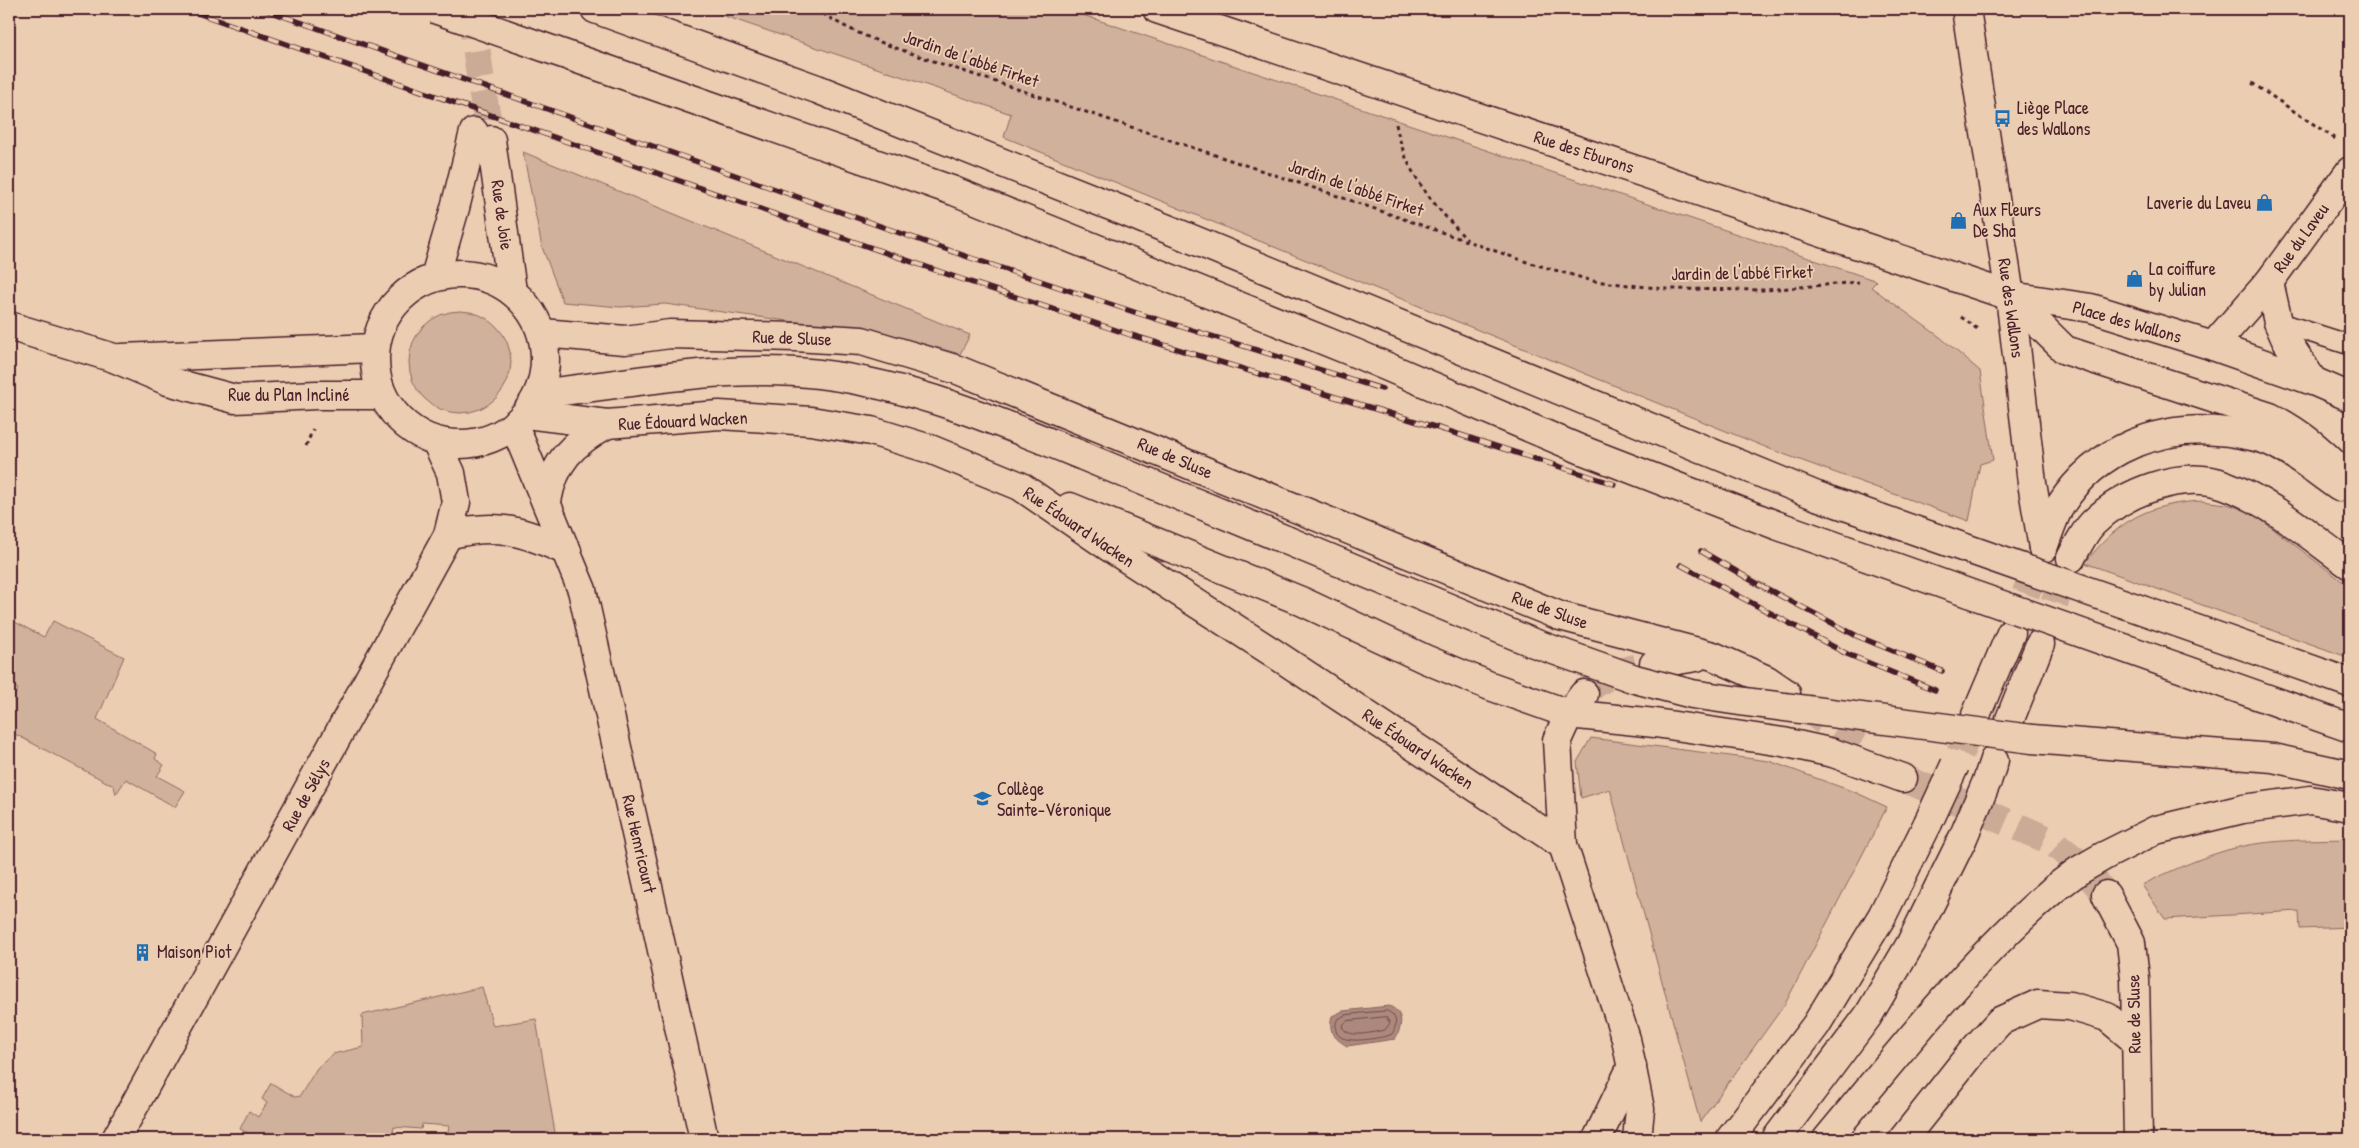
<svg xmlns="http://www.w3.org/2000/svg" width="2359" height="1148" font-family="'Patrick Hand',sans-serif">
  <rect width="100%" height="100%" fill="#ebcdb1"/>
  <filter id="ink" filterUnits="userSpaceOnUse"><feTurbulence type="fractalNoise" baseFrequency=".02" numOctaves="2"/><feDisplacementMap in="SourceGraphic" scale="10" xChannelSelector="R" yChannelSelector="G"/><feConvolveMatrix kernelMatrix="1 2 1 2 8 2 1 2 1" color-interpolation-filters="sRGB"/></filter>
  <g filter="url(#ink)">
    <!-- green -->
    <g fill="#d0b19b" stroke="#8d6863">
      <polygon points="704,9 1065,9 1877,281 1871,287 1940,337 1980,371 1993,460 1980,464 1969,521 1775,451 1004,137 1011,114"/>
      <polygon points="523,152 970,335 960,354 863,327 795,322 665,304 620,307 563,302 542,247"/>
      <circle cx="460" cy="362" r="51"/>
      <path d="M2201 501 2227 504 2251 512 2350 587V658L2085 563C2118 521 2147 504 2201 501Z"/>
      <polygon points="9,619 44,637 53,621 124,657 97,719 157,754 155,759 164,765 157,776 185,791 175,807 126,779 116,794 114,786 9,731 9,707 18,689 9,684"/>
      <polygon points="1591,738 1769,761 1857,793 1887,807 1785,1004 1700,1122 1610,789 1581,798 1577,762"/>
      <path d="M2350 839V927L2300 929 2299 911 2165 919 2142 885C2170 871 2208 854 2239 847 2275 839 2314 840 2350 839Z"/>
      <polygon points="482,987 493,1026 536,1019 556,1139 447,1139 449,1126 422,1124 421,1129 394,1127 392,1139 250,1139 252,1135 240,1129 249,1111 258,1117 267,1103 262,1099 271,1083 295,1097 300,1096 317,1068 333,1054 363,1047 362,1015"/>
    </g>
    <!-- water -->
    <path fill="#ac897c" stroke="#855f5c" d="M1389 1006C1404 1012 1403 1026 1395 1039L1347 1046C1334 1038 1328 1032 1332 1016L1343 1011Z"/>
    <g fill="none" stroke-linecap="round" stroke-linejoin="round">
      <!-- shore -->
      <g stroke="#71494b" stroke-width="1">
        <path d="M1387 1011C1398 1015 1397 1026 1392 1034L1387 1036C1372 1039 1327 1049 1337 1020L1345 1015 1361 1013Z"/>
        <path d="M1386 1017 1390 1023 1385 1030C1373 1032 1347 1040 1342 1026L1347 1021Z"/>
      </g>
      <!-- minor-tunnel -->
      <g stroke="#cbaa96" stroke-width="28" stroke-dasharray="28 14" stroke-linecap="butt">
        <path d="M1584 694C1598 679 1616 672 1636 668"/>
        <polyline points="1802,705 1867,753"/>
        <polyline points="1903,778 2051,841 2081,865 2106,895"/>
      </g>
      <!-- tertiary-tunnel -->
      <polyline stroke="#cbaa96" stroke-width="28" stroke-dasharray="28 14" stroke-linecap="butt" points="471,9 482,90 491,140"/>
      <!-- trunk-tunnel -->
      <g stroke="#cbaa96" stroke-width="28" stroke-dasharray="28 14" stroke-linecap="butt">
        <polyline points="2011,633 2042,550"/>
        <polyline points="2040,642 2070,560"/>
        <polyline points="1960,753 1976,715"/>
      </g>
      <defs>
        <polyline id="service" points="2278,322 2350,345"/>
        <g id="minor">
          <polyline points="1157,9 2010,296 2091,308 2213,346 2313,381 2350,397"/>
          <polyline points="1966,9 2010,296 2032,483 2043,548"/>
          <polyline points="2269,282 2278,322 2286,340 2313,381"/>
          <polyline points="542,333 625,340 670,334 795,337 862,341 958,370 1560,616 1713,656 1767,680 1786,693"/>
          <polyline points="2213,346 2269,282 2350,171"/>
          <polyline points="526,414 607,424 719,415 811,421 871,431 930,449 1020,486 1109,547 1272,652 1563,845"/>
          <polyline points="514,425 582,590 704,1139"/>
          <path d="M547 501C554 461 573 443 607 424"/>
          <polyline points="1070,507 1301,601 1425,659 1490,686 1569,714 1655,723 1783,742 1833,753 1903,778"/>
          <path d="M448 535C499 522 521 531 567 551"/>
          <path d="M2071 558C2077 547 2084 532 2093 523 2124 492 2182 469 2225 485 2271 502 2311 537 2350 565"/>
          <polyline points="1654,664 1696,657"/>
          <polyline points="1584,694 1569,714 1557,740 1563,845 1626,1039 1640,1109 1637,1139"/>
          <polyline points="2106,895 2131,943 2135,978 2138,1139"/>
          <polyline points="116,1139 448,535 456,502 451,473 437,443"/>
          <polyline points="1597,1139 1632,1066"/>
          <polyline points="1903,1139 1972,1052 2000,1021 2038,1004 2070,1006 2107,1017 2136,1041"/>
        </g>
        <g id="tertiary">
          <polyline points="491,140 512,291"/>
          <circle cx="460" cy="359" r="85"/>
          <polyline points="435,277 455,208 474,132"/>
          <polyline points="9,326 114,358 168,381 235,399 316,395 381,395"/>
          <polyline points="121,358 374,348"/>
        </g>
        <g id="trunk">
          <polyline points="1976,715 2011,633"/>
          <polyline points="2010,719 2040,644"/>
          <polyline points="1987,781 1994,760"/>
          <polyline points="1730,1139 1816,1025 1882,916 1928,823"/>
          <polyline points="1776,1139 1868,1016 1911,943 1962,840"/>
        </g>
        <g id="motorway">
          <polyline points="595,9 817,89 1126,212 1817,496"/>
          <path d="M2010 296 2065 350 2270 417C2305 435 2322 452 2350 479"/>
          <path d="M538 394C631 384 725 363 819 374 911 385 998 421 1083 456 1151 484 1218 512 1286 540"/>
          <path d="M2043 548C2048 535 2053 518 2060 506 2096 448 2162 423 2228 432 2242 434 2256 436 2269 441 2294 452 2316 471 2339 487"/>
          <polyline points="2032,739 2273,758 2350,775"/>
          <polyline points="2104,856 2156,830 2243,809 2310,800 2350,807"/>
          <path d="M1827 1139C1899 1053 1968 963 2054 889"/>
        </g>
      </defs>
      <!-- service casing -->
      <use href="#service" stroke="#4a1f2b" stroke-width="22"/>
      <!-- minor casing -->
      <use href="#minor" stroke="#4a1f2b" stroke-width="31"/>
      <!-- tertiary casing -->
      <use href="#tertiary" stroke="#4a1f2b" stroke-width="31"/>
      <!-- trunk casing -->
      <use href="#trunk" stroke="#4a1f2b" stroke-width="31"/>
      <!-- motorway casing -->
      <use href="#motorway" stroke="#4a1f2b" stroke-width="31"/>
      <!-- path -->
      <g stroke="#4a1f2b" stroke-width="3" stroke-dasharray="4 4" stroke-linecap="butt">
        <path d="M816 9C853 35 894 47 936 62L1332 194 1527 262 1593 281 1666 289 1766 290 1859 282"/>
        <polyline points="2252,83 2337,140"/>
        <path d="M1396 124C1406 176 1433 203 1467 240"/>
        <polyline points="9,285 13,293"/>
        <polyline points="1961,317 1980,331"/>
        <polyline points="306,446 313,429"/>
        <polyline points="1692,1139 1696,1134"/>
      </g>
      <!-- service -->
      <use href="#service" stroke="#ebcdb1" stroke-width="19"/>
      <!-- minor -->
      <use href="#minor" stroke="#ebcdb1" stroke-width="28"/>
      <!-- tertiary -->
      <use href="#tertiary" stroke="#ebcdb1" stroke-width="28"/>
      <!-- trunk -->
      <use href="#trunk" stroke="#ebcdb1" stroke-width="28"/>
      <!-- motorway -->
      <use href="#motorway" stroke="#ebcdb1" stroke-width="28"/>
      <defs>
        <g id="rail">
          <polyline points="186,9 961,279 1131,335 1448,431 1614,484"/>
          <polyline points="263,9 971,258 1137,313 1382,389"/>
          <polyline points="1701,551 1758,584 1857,636 1942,671"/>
          <polyline points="1681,565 1847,654 1935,690"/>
        </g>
      </defs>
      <!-- rail casing -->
      <use href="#rail" stroke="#4a1f2b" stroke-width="5.5"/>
      <!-- rail -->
      <use href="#rail" stroke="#ebcdb1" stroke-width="4" stroke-dasharray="11" stroke-linecap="butt"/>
      <defs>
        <g id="trunk-bridge">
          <polyline points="1928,823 1955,765"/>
          <polyline points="1962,840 1987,781"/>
        </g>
        <g id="motorway-bridge">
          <polyline points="435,9 954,191 1355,353 1582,450 1776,525 2350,728"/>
          <polyline points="1817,496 2350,683"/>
          <polyline points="1286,540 1531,642 1635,679 1692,694 1746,702 2032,739"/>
          <polyline points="2054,889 2078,871 2104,856"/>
        </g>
      </defs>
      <!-- trunk-bridge casing -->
      <use href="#trunk-bridge" stroke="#4a1f2b" stroke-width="31" stroke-linecap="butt"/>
      <!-- motorway-bridge casing -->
      <use href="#motorway-bridge" stroke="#4a1f2b" stroke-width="31" stroke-linecap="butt"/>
      <!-- trunk-bridge -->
      <use href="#trunk-bridge" stroke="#ebcdb1" stroke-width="28"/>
      <!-- motorway-bridge -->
      <use href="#motorway-bridge" stroke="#ebcdb1" stroke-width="28"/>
    </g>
  </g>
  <!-- icons -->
  <defs>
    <symbol id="bus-bare" viewBox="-9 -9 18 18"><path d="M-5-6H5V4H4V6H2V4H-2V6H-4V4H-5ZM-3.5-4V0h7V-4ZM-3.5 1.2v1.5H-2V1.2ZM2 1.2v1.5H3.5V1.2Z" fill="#1f6fb2" stroke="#ebcdb1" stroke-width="2.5" paint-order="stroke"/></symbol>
    <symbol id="shop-bare" viewBox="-9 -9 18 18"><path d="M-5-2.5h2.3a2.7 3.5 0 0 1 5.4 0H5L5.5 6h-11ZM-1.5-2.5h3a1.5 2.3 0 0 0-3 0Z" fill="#1f6fb2" stroke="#ebcdb1" stroke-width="2.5" paint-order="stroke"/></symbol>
    <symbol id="school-bare" viewBox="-9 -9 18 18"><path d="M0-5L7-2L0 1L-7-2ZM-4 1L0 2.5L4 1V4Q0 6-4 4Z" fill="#1f6fb2" stroke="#ebcdb1" stroke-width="2.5" paint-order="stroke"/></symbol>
    <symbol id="building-bare" viewBox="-9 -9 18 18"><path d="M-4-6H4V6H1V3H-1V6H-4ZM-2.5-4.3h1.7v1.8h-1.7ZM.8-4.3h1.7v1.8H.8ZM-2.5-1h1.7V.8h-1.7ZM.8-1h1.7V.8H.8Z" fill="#1f6fb2" stroke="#ebcdb1" stroke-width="2.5" paint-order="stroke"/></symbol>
  </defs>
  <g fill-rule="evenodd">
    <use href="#bus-bare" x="1990" y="106" width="25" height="25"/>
    <use href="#shop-bare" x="2252" y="190" width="25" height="25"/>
    <use href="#shop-bare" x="1946" y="208" width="25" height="25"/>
    <use href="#shop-bare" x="2122" y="266" width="25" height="25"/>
    <use href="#school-bare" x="970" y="786" width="25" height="25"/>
    <use href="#building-bare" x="130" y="940" width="25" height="25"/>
  </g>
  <g text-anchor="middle" stroke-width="4" stroke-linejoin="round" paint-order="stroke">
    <!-- street labels -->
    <g font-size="18" fill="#4a1f2b" stroke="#ebcdb1">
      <text transform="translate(971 59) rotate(19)" y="6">Jardin de l'abbé Firket</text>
      <text transform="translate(1584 152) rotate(18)" y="6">Rue des Eburons</text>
      <text transform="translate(1356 188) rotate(19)" y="6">Jardin de l'abbé Firket</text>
      <text transform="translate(502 215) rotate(82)" y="6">Rue de Joie</text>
      <text transform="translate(2301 238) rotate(-54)" y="6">Rue du Laveu</text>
      <text transform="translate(1742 273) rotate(-1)" y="6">Jardin de l'abbé Firket</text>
      <text transform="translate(2011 308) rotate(82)" y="6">Rue des Wallons</text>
      <text transform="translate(2127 322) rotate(16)" y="6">Place des Wallons</text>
      <text transform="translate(792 338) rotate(2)" y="6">Rue de Sluse</text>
      <text x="289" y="401">Rue du Plan Incliné</text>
      <text transform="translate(683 421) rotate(-3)" y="6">Rue Édouard Wacken</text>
      <text transform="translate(1175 458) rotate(23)" y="6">Rue de Sluse</text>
      <text transform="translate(1079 527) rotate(34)" y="6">Rue Édouard Wacken</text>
      <text transform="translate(1550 610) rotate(20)" y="6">Rue de Sluse</text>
      <text transform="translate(1418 749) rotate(34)" y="6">Rue Édouard Wacken</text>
      <text transform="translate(306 795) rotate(-61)" y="6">Rue de Sélys</text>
      <text transform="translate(639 844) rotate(77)" y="6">Rue Hemricourt</text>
      <text transform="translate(2134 1014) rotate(-91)" y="6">Rue de Sluse</text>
    </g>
    <!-- poi labels -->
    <g font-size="18" fill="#4a1f2b" stroke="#ebcdb1" text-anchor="start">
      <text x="2017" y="114">Liège Place<tspan x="2017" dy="21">des Wallons</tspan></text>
      <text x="2251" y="209" text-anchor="end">Laverie du Laveu</text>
      <text x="1973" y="216">Aux Fleurs<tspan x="1973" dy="21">De Sha</tspan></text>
      <text x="2149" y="275">La coiffure<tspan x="2149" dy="21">by Julian</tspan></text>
      <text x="997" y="795">Collège<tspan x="997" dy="21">Sainte-Véronique</tspan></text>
      <text x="157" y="958">Maison Piot</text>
    </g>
  </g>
  <!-- margin -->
  <rect width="2359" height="1148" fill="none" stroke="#ebcdb1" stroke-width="30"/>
  <rect x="15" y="15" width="2329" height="1118" fill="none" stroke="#4a1f2b" stroke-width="2" filter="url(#ink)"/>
</svg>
